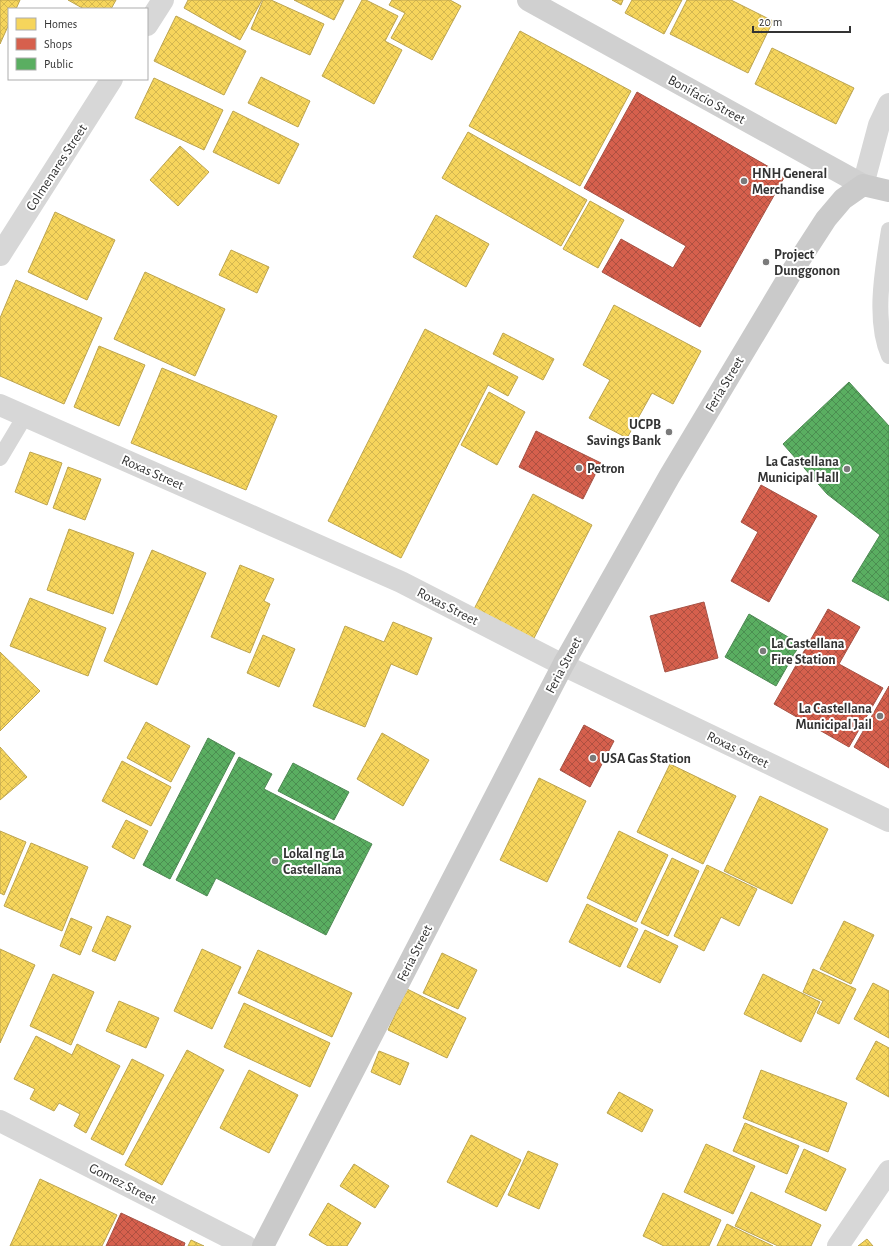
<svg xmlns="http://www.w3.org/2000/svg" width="889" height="1246" font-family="'Alegreya Sans',sans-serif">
  <defs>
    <pattern id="homes-cross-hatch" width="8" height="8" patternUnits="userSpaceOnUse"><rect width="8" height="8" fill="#f6d55c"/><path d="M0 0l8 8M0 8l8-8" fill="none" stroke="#d3b750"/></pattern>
    <pattern id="shops-cross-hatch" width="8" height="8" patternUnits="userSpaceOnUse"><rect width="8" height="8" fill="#d6604d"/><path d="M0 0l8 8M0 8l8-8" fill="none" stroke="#ae5041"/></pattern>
    <pattern id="public-cross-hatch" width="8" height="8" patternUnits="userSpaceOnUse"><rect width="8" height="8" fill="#5aae61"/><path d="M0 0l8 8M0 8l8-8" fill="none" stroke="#4b8e51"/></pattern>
  </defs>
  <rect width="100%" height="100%" fill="#fff"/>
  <!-- homes -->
  <g fill="url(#homes-cross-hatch)" stroke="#bca450">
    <polygon points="0,0 20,0 16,9 9,9 9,24 0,44"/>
    <polygon points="68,0 116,0 111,9 84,9"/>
    <polygon points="188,0 262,0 240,40 184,8"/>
    <polygon points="263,0 271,0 324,24 310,55 251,29"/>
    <polygon points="294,0 344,0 334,20"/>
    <polygon points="362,0 366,0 398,16 385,41 402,50 374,104 322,76"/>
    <polygon points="392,0 450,0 461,6 432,60 391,38 405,13 389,5"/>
    <polygon points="612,0 623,0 621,5"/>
    <polygon points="632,0 682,0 664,34 625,13"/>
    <polygon points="687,0 731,0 773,21 748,73 670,34"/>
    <polygon points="176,16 246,51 224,95 154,61"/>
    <polygon points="520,31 631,91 580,186 469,126"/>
    <polygon points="772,48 854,88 836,124 755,84"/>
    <polygon points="261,77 310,101 298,127 248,103"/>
    <polygon points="154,78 223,110 204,150 135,118"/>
    <polygon points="233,111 299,144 279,184 213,152"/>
    <polygon points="468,132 587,200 561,246 442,178"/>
    <polygon points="180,146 209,172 178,206 150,180"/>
    <polygon points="590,201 624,220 598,268 563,249"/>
    <polygon points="55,212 115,240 87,300 28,272"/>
    <polygon points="436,215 489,244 466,287 413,257"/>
    <polygon points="231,250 269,267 257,293 219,275"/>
    <polygon points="145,272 225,309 195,376 114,339"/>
    <polygon points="16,280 102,318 64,404 0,376 0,318"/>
    <polygon points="614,305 701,351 673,404 652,393 627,438 589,418 610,380 583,365"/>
    <polygon points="425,329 518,377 508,396 488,385 401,558 328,521"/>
    <polygon points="503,333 554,359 543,380 493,354"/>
    <polygon points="99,346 145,365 119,426 74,407"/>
    <polygon points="162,368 277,416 246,490 131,443"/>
    <polygon points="489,392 525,412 497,465 461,445"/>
    <polygon points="30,452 62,463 47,505 15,492"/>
    <polygon points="68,467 101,479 85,520 53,508"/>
    <polygon points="533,494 592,525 531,644 472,613"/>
    <polygon points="69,529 134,553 113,614 47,590"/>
    <polygon points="152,550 206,573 157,685 104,661"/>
    <polygon points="240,565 274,579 264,601 270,604 250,653 211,637"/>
    <polygon points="30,598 106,628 88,676 10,646"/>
    <polygon points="393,622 432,638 417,675 391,664 365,727 313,706 345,626 384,642"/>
    <polygon points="263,635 295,649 279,687 247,673"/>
    <polygon points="0,652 40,691 0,731"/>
    <polygon points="146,722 190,746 171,782 127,758"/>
    <polygon points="382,733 429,760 403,806 357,779"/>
    <polygon points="0,747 27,777 0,800"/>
    <polygon points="122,761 171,787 151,826 102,801"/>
    <polygon points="670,764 736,796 703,864 637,832"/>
    <polygon points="539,778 586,801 547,882 500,860"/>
    <polygon points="760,796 828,829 792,904 724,871"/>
    <polygon points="126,820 148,831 134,859 112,847"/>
    <polygon points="0,831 26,842 4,895 0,893"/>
    <polygon points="619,831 668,855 636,922 587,898"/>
    <polygon points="31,843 88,867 62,931 4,906"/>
    <polygon points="672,858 699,871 668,936 641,923"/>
    <polygon points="707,865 757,889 739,926 721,917 704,951 674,936"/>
    <polygon points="587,904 638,929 620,967 569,942"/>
    <polygon points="107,916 131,926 115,961 92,951"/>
    <polygon points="71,918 92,927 80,955 60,946"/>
    <polygon points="844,921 874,935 851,984 820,969"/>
    <polygon points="645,930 678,946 660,983 627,967"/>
    <polygon points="0,949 35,965 0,1043"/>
    <polygon points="202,949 241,967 212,1029 174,1011"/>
    <polygon points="258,950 352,993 332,1037 238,993"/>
    <polygon points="442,953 477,970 458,1009 423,993"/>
    <polygon points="813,969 856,989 839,1024 817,1013 823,1001 803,992"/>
    <polygon points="53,974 94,992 71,1045 30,1026"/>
    <polygon points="763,974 820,1002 801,1042 744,1014"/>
    <polygon points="873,983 889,991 889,1038 854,1019"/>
    <polygon points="407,989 466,1018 447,1058 388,1030"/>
    <polygon points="119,1001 159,1018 146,1048 106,1031"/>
    <polygon points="244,1003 330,1043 310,1087 224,1047"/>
    <polygon points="36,1036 72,1055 77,1044 120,1066 86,1133 74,1126 80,1114 59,1103 54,1111 30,1099 35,1089 14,1079"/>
    <polygon points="876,1041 889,1048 889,1097 856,1079"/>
    <polygon points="187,1050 224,1070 162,1185 125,1165"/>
    <polygon points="379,1051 409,1063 400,1085 371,1072"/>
    <polygon points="132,1059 164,1075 123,1155 91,1139"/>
    <polygon points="249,1070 298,1095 269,1153 220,1128"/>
    <polygon points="761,1070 847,1103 828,1152 743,1118"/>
    <polygon points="619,1092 653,1110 642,1132 607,1113"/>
    <polygon points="745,1123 799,1146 787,1174 733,1151"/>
    <polygon points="471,1135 521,1160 497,1207 447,1182"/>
    <polygon points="706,1144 755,1166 733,1214 684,1192"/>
    <polygon points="804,1149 846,1169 826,1211 785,1192"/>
    <polygon points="528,1151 558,1164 539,1209 508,1195"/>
    <polygon points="354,1164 389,1186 375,1208 340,1186"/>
    <polygon points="40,1179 117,1215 102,1246 10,1246"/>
    <polygon points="751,1192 821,1225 811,1246 778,1246 735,1226"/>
    <polygon points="663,1193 721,1220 709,1246 664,1246 643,1236"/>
    <polygon points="328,1203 361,1223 347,1246 328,1246 309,1235"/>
    <polygon points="727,1224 773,1246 717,1246"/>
    <polygon points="867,1239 873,1246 858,1246"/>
    <polygon points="191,1240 204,1246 188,1246"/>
  </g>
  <!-- shops -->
  <g fill="url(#shops-cross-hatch)" stroke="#a55245">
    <polygon points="637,92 785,176 700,327 602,272 621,239 673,268 686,246 584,188"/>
    <polygon points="536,431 601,463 583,499 519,467"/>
    <polygon points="761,485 817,516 769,602 731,581 758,532 741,522"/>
    <polygon points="704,602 718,658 665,672 650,616"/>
    <polygon points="828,609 860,627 839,664 883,688 849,747 774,704"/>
    <polygon points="889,686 889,768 854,747"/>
    <polygon points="584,725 614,741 590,787 560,770"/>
    <polygon points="121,1213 185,1243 184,1246 106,1246"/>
  </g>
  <!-- public -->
  <g fill="url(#public-cross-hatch)" stroke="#4e8953">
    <polygon points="849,382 889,426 889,601 852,581 880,535 827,494 783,444"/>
    <polygon points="749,614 800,644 776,686 725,657"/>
    <polygon points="208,738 235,753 170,879 143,865"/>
    <polygon points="239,757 272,774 264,789 372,844 326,935 216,878 207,896 176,880"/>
    <polygon points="293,763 349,792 334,820 278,791"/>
  </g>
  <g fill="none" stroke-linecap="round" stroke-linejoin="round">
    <!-- lane -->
    <g stroke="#d7d7d7" stroke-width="16">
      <path d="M889 230C883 268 873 320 889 356"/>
      <polyline points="0,458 25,416"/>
    </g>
    <!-- street -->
    <g stroke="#d7d7d7" stroke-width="22">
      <polyline points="147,25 163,0"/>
      <polyline points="863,185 879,125 889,104"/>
      <polyline points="0,255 112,79"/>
      <polyline points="0,405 401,582 563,665 889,821"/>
      <polyline points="0,1121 246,1246"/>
      <polyline points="838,1246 889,1171"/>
    </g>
    <!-- secondary -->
    <polyline stroke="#d0d0d0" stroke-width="22" points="528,0 863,185"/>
    <!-- primary -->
    <polyline stroke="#cacaca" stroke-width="22" points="263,1246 563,665 669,477 791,273 826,219 843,199 863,185 889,191"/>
  </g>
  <!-- markers -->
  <g fill="#7a7a7a" stroke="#fff" stroke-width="1.5">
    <circle cx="744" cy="181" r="4"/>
    <circle cx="766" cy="262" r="4"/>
    <circle cx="669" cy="432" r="4"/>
    <circle cx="579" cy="468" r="4"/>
    <circle cx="847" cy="469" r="4"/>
    <circle cx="763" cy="651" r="4"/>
    <circle cx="880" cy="716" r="4"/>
    <circle cx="593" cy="758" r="4"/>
    <circle cx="275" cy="861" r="4"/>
  </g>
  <g text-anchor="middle" stroke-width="4" stroke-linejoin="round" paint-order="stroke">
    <!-- street labels -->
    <g font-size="14" fill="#333" stroke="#fff">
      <text transform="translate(707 99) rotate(29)" y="5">Bonifacio Street</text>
      <text transform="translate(56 167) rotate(-57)" y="5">Colmenares Street</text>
      <text transform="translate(724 384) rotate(-59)" y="5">Feria Street</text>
      <text transform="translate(153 472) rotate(24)" y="5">Roxas Street</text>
      <text transform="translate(448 606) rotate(27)" y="5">Roxas Street</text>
      <text transform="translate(563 665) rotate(-62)" y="5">Feria Street</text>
      <text transform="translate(738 749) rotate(26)" y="5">Roxas Street</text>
      <text transform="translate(414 953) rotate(-63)" y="5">Feria Street</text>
      <text transform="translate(123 1183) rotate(27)" y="5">Gomez Street</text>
    </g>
    <!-- poi labels -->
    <g font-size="14" font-weight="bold" fill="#333" stroke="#fff" text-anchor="start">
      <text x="752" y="178">HNH General<tspan x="752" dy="16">Merchandise</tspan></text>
      <text x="774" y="259">Project<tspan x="774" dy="16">Dunggonon</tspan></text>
      <text x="661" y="429" text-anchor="end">UCPB<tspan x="661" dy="16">Savings Bank</tspan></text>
      <text x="839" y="466" text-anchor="end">La Castellana<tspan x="839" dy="16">Municipal Hall</tspan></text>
      <text x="587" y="473">Petron</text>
      <text x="771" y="648">La Castellana<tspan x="771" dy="16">Fire Station</tspan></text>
      <text x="872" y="713" text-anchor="end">La Castellana<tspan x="872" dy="16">Municipal Jail</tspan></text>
      <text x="601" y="763">USA Gas Station</text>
      <text x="283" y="858">Lokal ng La<tspan x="283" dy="16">Castellana</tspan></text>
    </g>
  </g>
  <!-- legend -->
  <rect x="8" y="8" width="140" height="72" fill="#ffffff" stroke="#adadad"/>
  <rect x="16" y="18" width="20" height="12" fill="#f6d55c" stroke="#adadad"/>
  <text x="44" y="28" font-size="12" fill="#333333">Homes</text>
  <rect x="16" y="38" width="20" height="12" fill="#d6604d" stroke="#adadad"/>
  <text x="44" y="48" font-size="12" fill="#333333">Shops</text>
  <rect x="16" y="58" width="20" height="12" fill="#5aae61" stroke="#adadad"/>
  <text x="44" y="68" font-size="12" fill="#333333">Public</text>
  <!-- scale -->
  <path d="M753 26v6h97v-6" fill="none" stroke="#333333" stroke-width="2"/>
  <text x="759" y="26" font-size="12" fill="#333333" stroke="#ffffff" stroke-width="3" paint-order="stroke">20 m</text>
</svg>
